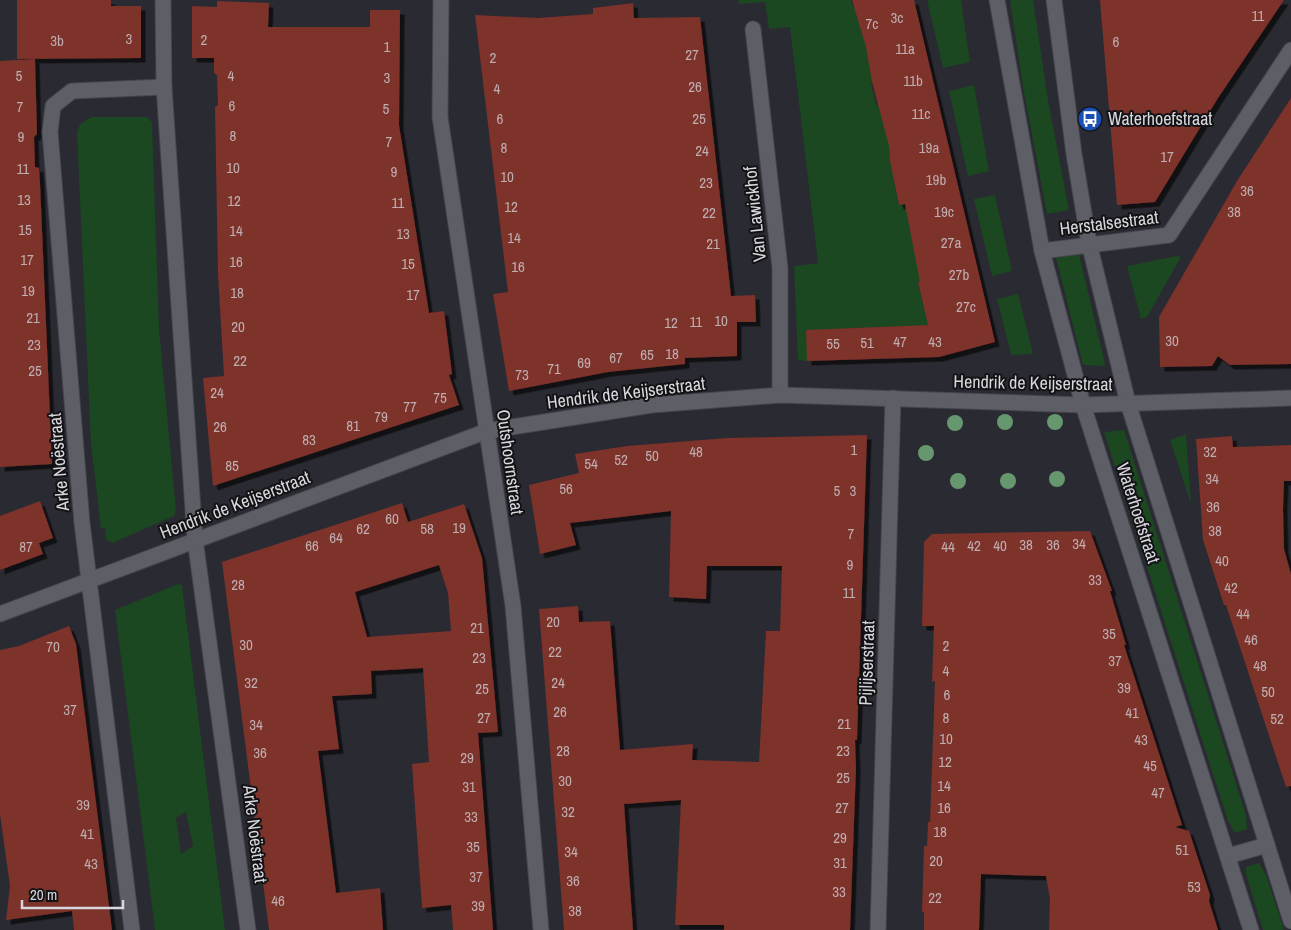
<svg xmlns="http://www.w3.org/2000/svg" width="1291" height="930" font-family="'Archivo Narrow',sans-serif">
  <defs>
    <filter id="shadow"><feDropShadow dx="4.5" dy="4.5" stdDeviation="0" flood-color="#0009"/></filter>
  </defs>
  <rect width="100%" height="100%" fill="#2a2a32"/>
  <!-- green -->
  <g fill="#1b4721" fill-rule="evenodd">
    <polygon points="738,0 851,0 853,7 861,4 880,81 871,83 876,105 885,103 903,181 894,183 899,205 909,203 917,243 913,245 927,280 918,282 923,304 938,326 807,361 798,360 794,266 818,263 790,27 769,29 765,2 739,4"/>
    <polygon points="927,0 961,0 970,62 943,68"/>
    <polygon points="1010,0 1033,0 1048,100 1069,210 1047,214 1023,87"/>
    <polygon points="974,85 989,171 968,176 949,91"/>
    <polygon points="92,117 147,117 152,122 159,328 176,511 174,516 112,543 106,539 105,528 101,528 91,445 77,133 80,124"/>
    <polygon points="995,195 1012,271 992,276 974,199"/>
    <polygon points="1079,254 1105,364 1104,366 1083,365 1056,258"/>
    <polygon points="1177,256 1181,257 1147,317 1141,319 1127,266"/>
    <polygon points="1018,294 1033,354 1011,355 997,299"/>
    <polygon points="1124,430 1246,815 1247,829 1235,833 1228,821 1104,432"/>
    <polygon points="1186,434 1191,504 1170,440"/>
    <path d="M178 584 182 585 225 930H155L115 610ZM186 812 193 846 181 854 176 818Z"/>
    <polygon points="1259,863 1266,875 1284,930 1263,930 1246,874 1246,867"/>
  </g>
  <!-- building -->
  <g fill="#7d302b" fill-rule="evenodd" filter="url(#shadow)">
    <polygon points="17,0 111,0 111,6 141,6 141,58 17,59"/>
    <polygon points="852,0 914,0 995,342 939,357 807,361 806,330 928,325 918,282 920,282 905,204 899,205 890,161 889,146 872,82 866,47"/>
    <polygon points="1100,0 1284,0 1218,98 1155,202 1117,205"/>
    <polygon points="217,1 269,3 268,27 370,27 370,10 400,10 399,125 429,313 444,311 452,374 449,375 459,405 213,486 203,378 224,376 218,274 215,107 218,105 217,75 214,73 214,58 192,58 192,6 217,7"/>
    <polygon points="633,3 634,18 700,17 731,296 755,295 756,322 737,322 737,356 685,358 685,364 608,372 509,391 493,294 508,292 475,15 538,18 593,14 593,8"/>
    <polygon points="35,59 37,134 34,137 35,167 39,168 40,183 52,464 0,467 0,61"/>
    <polygon points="1291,98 1291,364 1230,365 1218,356 1212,366 1160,367 1159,317 1237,181"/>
    <polygon points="867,435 857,740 855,740 856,768 850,930 724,930 724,925 675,925 681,800 624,804 633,930 564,930 539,609 578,606 579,622 610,621 620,750 693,744 692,760 759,762 766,631 780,631 782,566 707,566 706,599 669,597 671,511 570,523 576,545 540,554 529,485 579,473 575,454 627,446 727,438"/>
    <polygon points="1232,436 1233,447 1291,445 1291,481 1284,481 1283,509 1284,549 1291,574 1291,786 1286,787 1226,605 1224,605 1203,540 1196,439"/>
    <polygon points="40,501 53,538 39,543 43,554 0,570 0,516"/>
    <path d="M402 503 408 522 464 504 482 558 498 732 478 733 493 930H453L451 905 422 908 412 764 429 762 423 668 371 671 372 694 332 696 339 749 318 751 336 893 380 888 383 930H269L222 562ZM439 565 448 593 451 631 367 637 355 592Z"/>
    <polygon points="1090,531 1112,591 1110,591 1126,645 1124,645 1182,825 1175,827 1189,831 1210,895 1209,901 1218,930 1049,930 1050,899 1046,876 981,874 979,930 924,930 924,912 922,912 924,846 927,846 928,822 930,822 935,681 932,682 934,626 922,626 924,542 932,534"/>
    <polygon points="69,626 76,644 112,930 74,930 72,911 6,920 10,886 0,814 0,650 19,646"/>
  </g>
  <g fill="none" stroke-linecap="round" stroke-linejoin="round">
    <defs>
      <g id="minor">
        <polyline points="163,0 164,87 195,539 248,930"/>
        <polyline points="441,0 440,117 513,606 541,930"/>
        <polyline points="997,0 1042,251 1083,405 1251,930"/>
        <polyline points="1054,0 1074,154 1089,243 1128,403 1291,921"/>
        <polyline points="753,29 780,268 780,395"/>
        <polyline points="1042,251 1169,235 1291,50"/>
        <polyline points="0,614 487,431 652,405 780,395 1083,405 1291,398"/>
        <polyline points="1228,856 1267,845"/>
        <polyline points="132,930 82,523 50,132 53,106 72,91 164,87"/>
        <polyline points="878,930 893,398"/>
      </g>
    </defs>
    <!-- minor casing -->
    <use href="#minor" stroke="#45464d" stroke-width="17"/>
    <!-- minor -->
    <use href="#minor" stroke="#5e5e67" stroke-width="15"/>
  </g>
  <!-- trees -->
  <g fill="#67976e">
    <circle cx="1005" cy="422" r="8"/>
    <circle cx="1055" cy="422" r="8"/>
    <circle cx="955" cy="423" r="8"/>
    <circle cx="926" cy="453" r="8"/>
    <circle cx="1057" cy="479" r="8"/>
    <circle cx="958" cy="481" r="8"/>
    <circle cx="1008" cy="481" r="8"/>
  </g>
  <!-- icons -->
  <defs>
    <symbol id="bus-disc" viewBox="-11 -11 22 22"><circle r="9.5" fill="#1a4fb4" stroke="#131316"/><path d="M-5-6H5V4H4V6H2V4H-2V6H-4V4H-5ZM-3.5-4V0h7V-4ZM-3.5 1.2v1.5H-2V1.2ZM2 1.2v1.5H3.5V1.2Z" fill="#fff"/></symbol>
  </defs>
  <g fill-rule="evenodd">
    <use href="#bus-disc" x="1076" y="105" width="28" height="28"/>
  </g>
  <g text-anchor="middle" stroke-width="4" stroke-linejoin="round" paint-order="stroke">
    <!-- number labels -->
    <g font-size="15" fill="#c0adb0">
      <text x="1258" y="21">11</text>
      <text x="897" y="23">3c</text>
      <text x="872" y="29">7c</text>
      <text x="129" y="44">3</text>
      <text x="204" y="45">2</text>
      <text x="57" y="46">3b</text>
      <text x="1116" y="47">6</text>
      <text x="387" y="52">1</text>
      <text x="905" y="54">11a</text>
      <text x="692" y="60">27</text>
      <text x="493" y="63">2</text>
      <text x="19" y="81">5</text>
      <text x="231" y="81">4</text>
      <text x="387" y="83">3</text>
      <text x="913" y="86">11b</text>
      <text x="695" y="92">26</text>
      <text x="497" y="94">4</text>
      <text x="232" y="111">6</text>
      <text x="20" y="112">7</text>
      <text x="386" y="114">5</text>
      <text x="921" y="119">11c</text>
      <text x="500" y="124">6</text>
      <text x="699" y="124">25</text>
      <text x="233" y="141">8</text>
      <text x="21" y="142">9</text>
      <text x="389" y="147">7</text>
      <text x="504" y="153">8</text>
      <text x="929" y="153">19a</text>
      <text x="702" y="156">24</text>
      <text x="1167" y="162">17</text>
      <text x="233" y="173">10</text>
      <text x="23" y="174">11</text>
      <text x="394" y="177">9</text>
      <text x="507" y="182">10</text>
      <text x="936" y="185">19b</text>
      <text x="706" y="188">23</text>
      <text x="1247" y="196">36</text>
      <text x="24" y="205">13</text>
      <text x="234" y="206">12</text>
      <text x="398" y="208">11</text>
      <text x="511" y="212">12</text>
      <text x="944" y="217">19c</text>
      <text x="1234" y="217">38</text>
      <text x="709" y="218">22</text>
      <text x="25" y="235">15</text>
      <text x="236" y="236">14</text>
      <text x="403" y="239">13</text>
      <text x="514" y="243">14</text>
      <text x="951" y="248">27a</text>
      <text x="713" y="249">21</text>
      <text x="27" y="265">17</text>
      <text x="236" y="267">16</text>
      <text x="408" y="269">15</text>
      <text x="518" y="272">16</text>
      <text x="959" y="280">27b</text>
      <text x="28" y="296">19</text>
      <text x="237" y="298">18</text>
      <text x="413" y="300">17</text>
      <text x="966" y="312">27c</text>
      <text x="33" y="323">21</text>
      <text x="721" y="326">10</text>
      <text x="696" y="327">11</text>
      <text x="671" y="328">12</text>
      <text x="238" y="332">20</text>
      <text x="1172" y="346">30</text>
      <text x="900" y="347">47</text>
      <text x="935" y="347">43</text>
      <text x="867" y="348">51</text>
      <text x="833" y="349">55</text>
      <text x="34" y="350">23</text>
      <text x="672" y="359">18</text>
      <text x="647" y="360">65</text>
      <text x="616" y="363">67</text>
      <text x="240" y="366">22</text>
      <text x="584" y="368">69</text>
      <text x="554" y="374">71</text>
      <text x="35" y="376">25</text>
      <text x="522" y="380">73</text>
      <text x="217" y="398">24</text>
      <text x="440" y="403">75</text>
      <text x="410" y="412">77</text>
      <text x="381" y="422">79</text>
      <text x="353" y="431">81</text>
      <text x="220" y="432">26</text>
      <text x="309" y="445">83</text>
      <text x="854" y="455">1</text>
      <text x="696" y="457">48</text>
      <text x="1210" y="457">32</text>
      <text x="652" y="461">50</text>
      <text x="621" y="465">52</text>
      <text x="591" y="469">54</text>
      <text x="232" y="471">85</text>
      <text x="1212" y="484">34</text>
      <text x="566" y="494">56</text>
      <text x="837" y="496">5</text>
      <text x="853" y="496">3</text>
      <text x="1213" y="512">36</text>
      <text x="392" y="524">60</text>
      <text x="459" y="533">19</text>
      <text x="363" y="534">62</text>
      <text x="427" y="534">58</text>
      <text x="1215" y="536">38</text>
      <text x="851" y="539">7</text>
      <text x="336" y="543">64</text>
      <text x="1079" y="549">34</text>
      <text x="1026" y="550">38</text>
      <text x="1053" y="550">36</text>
      <text x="312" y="551">66</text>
      <text x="974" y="551">42</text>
      <text x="1000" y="551">40</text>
      <text x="26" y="552">87</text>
      <text x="948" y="552">44</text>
      <text x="1222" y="566">40</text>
      <text x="850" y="570">9</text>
      <text x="1095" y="585">33</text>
      <text x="238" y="590">28</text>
      <text x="1231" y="593">42</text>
      <text x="849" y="598">11</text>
      <text x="1243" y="619">44</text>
      <text x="553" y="627">20</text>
      <text x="477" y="633">21</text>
      <text x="1109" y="639">35</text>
      <text x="1251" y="645">46</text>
      <text x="246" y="650">30</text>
      <text x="946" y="651">2</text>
      <text x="53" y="652">70</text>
      <text x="555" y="657">22</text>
      <text x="479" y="663">23</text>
      <text x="1115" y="666">37</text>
      <text x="1260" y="671">48</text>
      <text x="946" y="676">4</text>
      <text x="251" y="688">32</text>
      <text x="558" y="688">24</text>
      <text x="1124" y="693">39</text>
      <text x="482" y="694">25</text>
      <text x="1268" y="697">50</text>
      <text x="947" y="700">6</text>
      <text x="70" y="715">37</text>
      <text x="560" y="717">26</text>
      <text x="1132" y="718">41</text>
      <text x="484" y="723">27</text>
      <text x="946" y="723">8</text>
      <text x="1277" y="724">52</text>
      <text x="844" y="729">21</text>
      <text x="256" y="730">34</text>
      <text x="946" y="744">10</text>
      <text x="1141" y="745">43</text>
      <text x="563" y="756">28</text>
      <text x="843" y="756">23</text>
      <text x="260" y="758">36</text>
      <text x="467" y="763">29</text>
      <text x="945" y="767">12</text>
      <text x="1150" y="771">45</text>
      <text x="843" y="783">25</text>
      <text x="565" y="786">30</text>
      <text x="944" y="791">14</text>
      <text x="469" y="792">31</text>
      <text x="1158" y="798">47</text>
      <text x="83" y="810">39</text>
      <text x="842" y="813">27</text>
      <text x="944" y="813">16</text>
      <text x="568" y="817">32</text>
      <text x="471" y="822">33</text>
      <text x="940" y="837">18</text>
      <text x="87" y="839">41</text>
      <text x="840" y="843">29</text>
      <text x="473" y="852">35</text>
      <text x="1182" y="855">51</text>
      <text x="571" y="857">34</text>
      <text x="936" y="866">20</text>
      <text x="840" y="868">31</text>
      <text x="91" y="869">43</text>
      <text x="476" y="882">37</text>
      <text x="573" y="886">36</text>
      <text x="1194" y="892">53</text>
      <text x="839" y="897">33</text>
      <text x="935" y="903">22</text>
      <text x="278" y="906">46</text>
      <text x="478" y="911">39</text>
      <text x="575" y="916">38</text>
    </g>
    <!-- poi labels -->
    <g font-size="18" fill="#d7d7dd" stroke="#131316" text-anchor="start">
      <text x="1108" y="125">Waterhoefstraat</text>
    </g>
    <!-- street labels -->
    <g font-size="18" fill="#d7d7dd" stroke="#131316">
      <text transform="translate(755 214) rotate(-96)" y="6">Van Lawickhof</text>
      <text transform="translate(1109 223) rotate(-7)" y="6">Herstalsestraat</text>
      <text transform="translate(1033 383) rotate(1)" y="6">Hendrik de Keijserstraat</text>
      <text transform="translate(626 393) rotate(-7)" y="6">Hendrik de Keijserstraat</text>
      <text transform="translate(59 462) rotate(-95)" y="6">Arke Noëstraat</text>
      <text transform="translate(510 462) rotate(82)" y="6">Outshoornstraat</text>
      <text transform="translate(235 505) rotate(-21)" y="6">Hendrik de Keijserstraat</text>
      <text transform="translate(1138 513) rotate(72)" y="6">Waterhoefstraat</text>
      <text transform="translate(867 663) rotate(-88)" y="6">Pijlijserstraat</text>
      <text transform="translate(255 834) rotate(83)" y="6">Arke Noëstraat</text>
    </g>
  </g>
  <!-- scale -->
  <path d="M22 900v8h101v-8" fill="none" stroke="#d7d7dd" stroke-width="2.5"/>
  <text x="30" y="900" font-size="15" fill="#d7d7dd" stroke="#131316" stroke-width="4" paint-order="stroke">20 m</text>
</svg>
